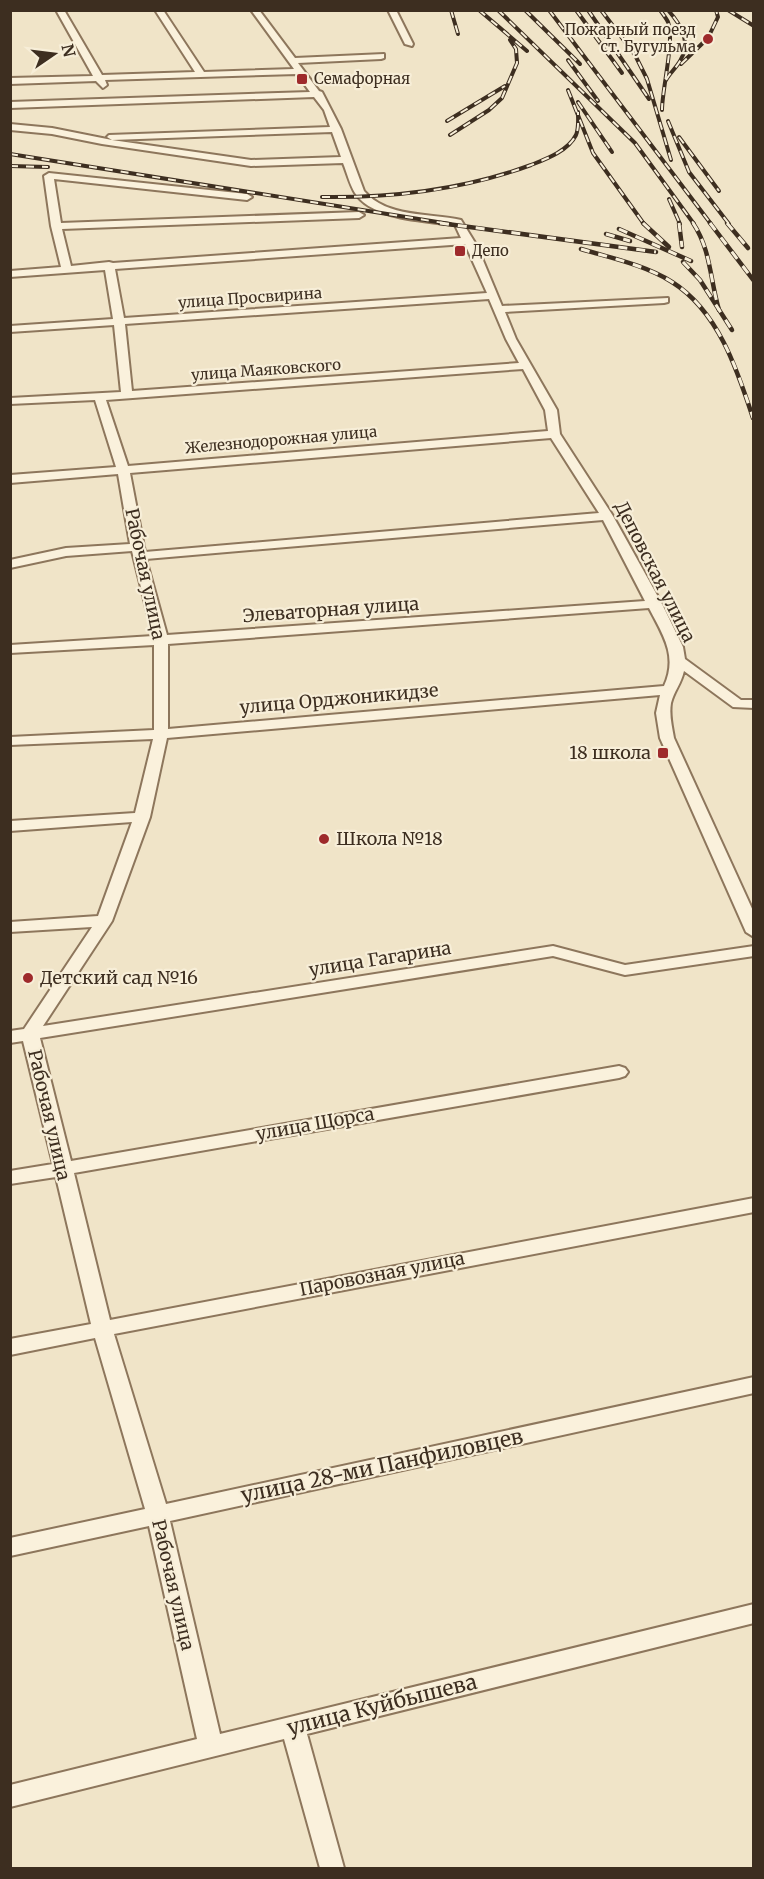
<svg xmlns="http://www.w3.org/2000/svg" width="764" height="1879" font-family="Merriweather,serif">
  <rect width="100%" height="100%" fill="#f0e4c8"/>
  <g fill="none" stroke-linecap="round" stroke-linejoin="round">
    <defs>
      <g id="minor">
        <path d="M56 10H64L102 75 195 72 155 10H163L204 72 294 69 251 10H259L295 58 384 54V58L381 59 298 63 319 91 322 92 341 129 364 191C387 218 430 213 461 220L477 246 502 306 668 298V302L664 303 505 312 516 339 557 410 560 434 613 516 662 604 683 647 685 659 741 700H754V708L733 707 684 671C681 684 674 691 671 703 669 715 672 726 674 738L754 913V937L746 932 660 738 656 713 660 695 167 738 150 817 112 921 43 1026 553 946 625 965 754 946V956L625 975 553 956 40 1038 71 1161 619 1066 625 1068 628 1072 625 1076 619 1078 74 1173 110 1320 754 1198V1212L114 1334 166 1504 754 1377V1393L170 1521 220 1734 754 1604V1623L307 1734 344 1868H320L284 1739 10 1807V1785L197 1739 149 1526 10 1556V1538L145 1509 95 1338 10 1355V1339L91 1324 56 1177 10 1184V1171L53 1164 23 1041 10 1043V1031L24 1029 92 927 10 932V922L98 916 132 822 10 831V821L135 813 153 739 10 745V737L154 730V645L10 653V645L153 636 132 551 66 556 10 568V560L66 548 130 544 118 474 10 483V475L116 467 95 400 10 404V398L121 392 114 325 10 332V326L113 319 105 270 10 277V271L61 267 51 226 44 176 49 173 247 194 252 197 247 200 54 179 61 223 359 212 364 215 359 218 62 229 71 266 109 262 113 263 461 238 455 225C427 221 372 220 355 193 350 185 347 173 343 163L251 166 102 144 52 134 10 130V124L52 128 112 140 107 137 109 135 330 127 324 110 314 97 10 108V102L310 92 297 74 105 80 107 85 103 88 96 81 10 84V78L93 76ZM332 132 341 157 251 160 112 140ZM465 244 487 293 124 318 115 269ZM489 299 506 339 519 363 132 391 125 324ZM523 369 545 410 548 431 128 466 106 400ZM551 438 599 513 145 552 130 473ZM603 520 645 601 167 635 146 559ZM649 608C663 635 678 656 664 686L168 729V644Z"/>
        <polygon points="388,10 396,10 413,44 412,46 405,44"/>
      </g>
    </defs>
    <!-- minor casing -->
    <use href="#minor" stroke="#8d765c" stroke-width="4"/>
    <!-- minor -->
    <use href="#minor" fill="#faf1dc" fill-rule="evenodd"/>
    <defs>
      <g id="rail-far1">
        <polyline points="451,10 458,34"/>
        <polyline points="479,10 527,51"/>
        <polyline points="498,10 635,143 694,224"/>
        <polyline points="525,10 580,64"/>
        <polyline points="549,10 711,224"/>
        <polyline points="576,10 622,73"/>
        <polyline points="588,10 649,99"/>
        <polyline points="601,10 635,55 647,79 671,160"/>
        <path d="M660 10C663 14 666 18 668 22 675 39 662 89 662 110"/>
        <polyline points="728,10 754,26"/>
        <polyline points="568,60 598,101"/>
        <polyline points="681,64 708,38 718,17 716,10"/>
        <path d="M666 80C670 73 676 68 680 61 692 42 681 25 668 10"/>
        <polyline points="568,90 593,153 644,224"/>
        <polyline points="578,102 612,152"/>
        <polyline points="447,121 505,86"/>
        <polyline points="668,121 689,172 729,224"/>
        <polyline points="450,135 489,110 502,98 517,63 516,49 510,40"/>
        <polyline points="679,137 719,191"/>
        <polyline points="10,154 450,224"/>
        <polyline points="10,166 48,167"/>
        <path d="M322 197C394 198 463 190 531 165 546 159 568 151 576 135 579 128 578 119 578 112"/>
        <polyline points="669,199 680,224"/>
      </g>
      <g id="rail">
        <polyline points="440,223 656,252"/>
        <polyline points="643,223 669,247"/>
        <polyline points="679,223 682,247"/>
        <path d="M693 223C711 250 710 280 719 310"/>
        <polyline points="710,223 754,281"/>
        <polyline points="727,223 748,248"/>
        <polyline points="619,229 691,261"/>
        <polyline points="606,234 630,241"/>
        <path d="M581 249C611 258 645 265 672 282 718 311 737 369 753 418"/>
        <polyline points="683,262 700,280 732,330"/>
      </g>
    </defs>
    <!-- rail-far1 casing -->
    <use href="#rail-far1" stroke="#3d2e20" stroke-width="4"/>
    <!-- rail casing -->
    <use href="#rail" stroke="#3d2e20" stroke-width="4.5"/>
    <!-- rail-far1 -->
    <use href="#rail-far1" stroke="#f7eed8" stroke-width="2" stroke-dasharray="8" stroke-linecap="butt"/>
    <!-- rail -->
    <use href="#rail" stroke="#f7eed8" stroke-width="3" stroke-dasharray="9" stroke-linecap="butt"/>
  </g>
  <!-- markers -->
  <g fill="#9e2a2b" stroke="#f7eed8" stroke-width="2">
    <circle cx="708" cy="39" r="6"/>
    <rect x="296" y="73" width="12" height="12" rx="3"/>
    <rect x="454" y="245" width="12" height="12" rx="3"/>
    <rect x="657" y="747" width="12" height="12" rx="3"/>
    <circle cx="324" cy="839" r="6"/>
    <circle cx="28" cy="978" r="6"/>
  </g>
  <g text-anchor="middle" stroke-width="4.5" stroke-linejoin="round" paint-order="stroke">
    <!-- far-poi labels -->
    <g font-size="15" fill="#3d2e20" stroke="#f7eed8" text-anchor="start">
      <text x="696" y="35" text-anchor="end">Пожарный поезд<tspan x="696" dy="17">ст. Бугульма</tspan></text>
      <text x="314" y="84">Семафорная</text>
      <text x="472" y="256">Депо</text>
    </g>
    <!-- far-street labels -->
    <g font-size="15" fill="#3d2e20" stroke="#f7eed8">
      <text transform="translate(250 298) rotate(-4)" y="5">улица Просвирина</text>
      <text transform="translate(266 370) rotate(-4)" y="5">улица Маяковского</text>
      <text transform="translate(281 440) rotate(-5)" y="5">Железнодорожная улица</text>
    </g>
    <!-- street labels -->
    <g font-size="18" fill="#3d2e20" stroke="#f7eed8">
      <text transform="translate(655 572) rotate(63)" y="6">Деповская улица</text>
      <text transform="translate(145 574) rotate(78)" y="6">Рабочая улица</text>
      <text transform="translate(331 610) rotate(-4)" y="6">Элеваторная улица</text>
      <text transform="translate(339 699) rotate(-5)" y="6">улица Орджоникидзе</text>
      <text transform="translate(380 959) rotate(-9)" y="6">улица Гагарина</text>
      <text transform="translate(49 1115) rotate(77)" y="6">Рабочая улица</text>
      <text transform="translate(315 1124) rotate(-10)" y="6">улица Щорса</text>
      <text transform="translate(382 1274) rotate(-11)" y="6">Паровозная улица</text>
      <text transform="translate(173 1585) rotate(77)" y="6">Рабочая улица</text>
    </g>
    <!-- poi labels -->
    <g font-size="18" fill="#3d2e20" stroke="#f7eed8" text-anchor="start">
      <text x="651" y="759" text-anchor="end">18 школа</text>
      <text x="336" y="845">Школа №18</text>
      <text x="40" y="984">Детский сад №16</text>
    </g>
    <!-- near-street labels -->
    <g font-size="21" fill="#3d2e20" stroke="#f7eed8">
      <text transform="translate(382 1466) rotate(-12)" y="7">улица 28-ми Панфиловцев</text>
      <text transform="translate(382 1705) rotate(-14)" y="7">улица Куйбышева</text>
    </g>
  </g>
  <!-- border -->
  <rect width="764" height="1879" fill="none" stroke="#3d2e20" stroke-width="24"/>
  <!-- north arrow -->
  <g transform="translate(54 54) rotate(76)" stroke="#f7eed8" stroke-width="4.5" paint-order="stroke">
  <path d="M0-4.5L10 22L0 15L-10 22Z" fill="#3d2e20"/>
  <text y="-9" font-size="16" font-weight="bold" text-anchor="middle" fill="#3d2e20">N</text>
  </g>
</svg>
